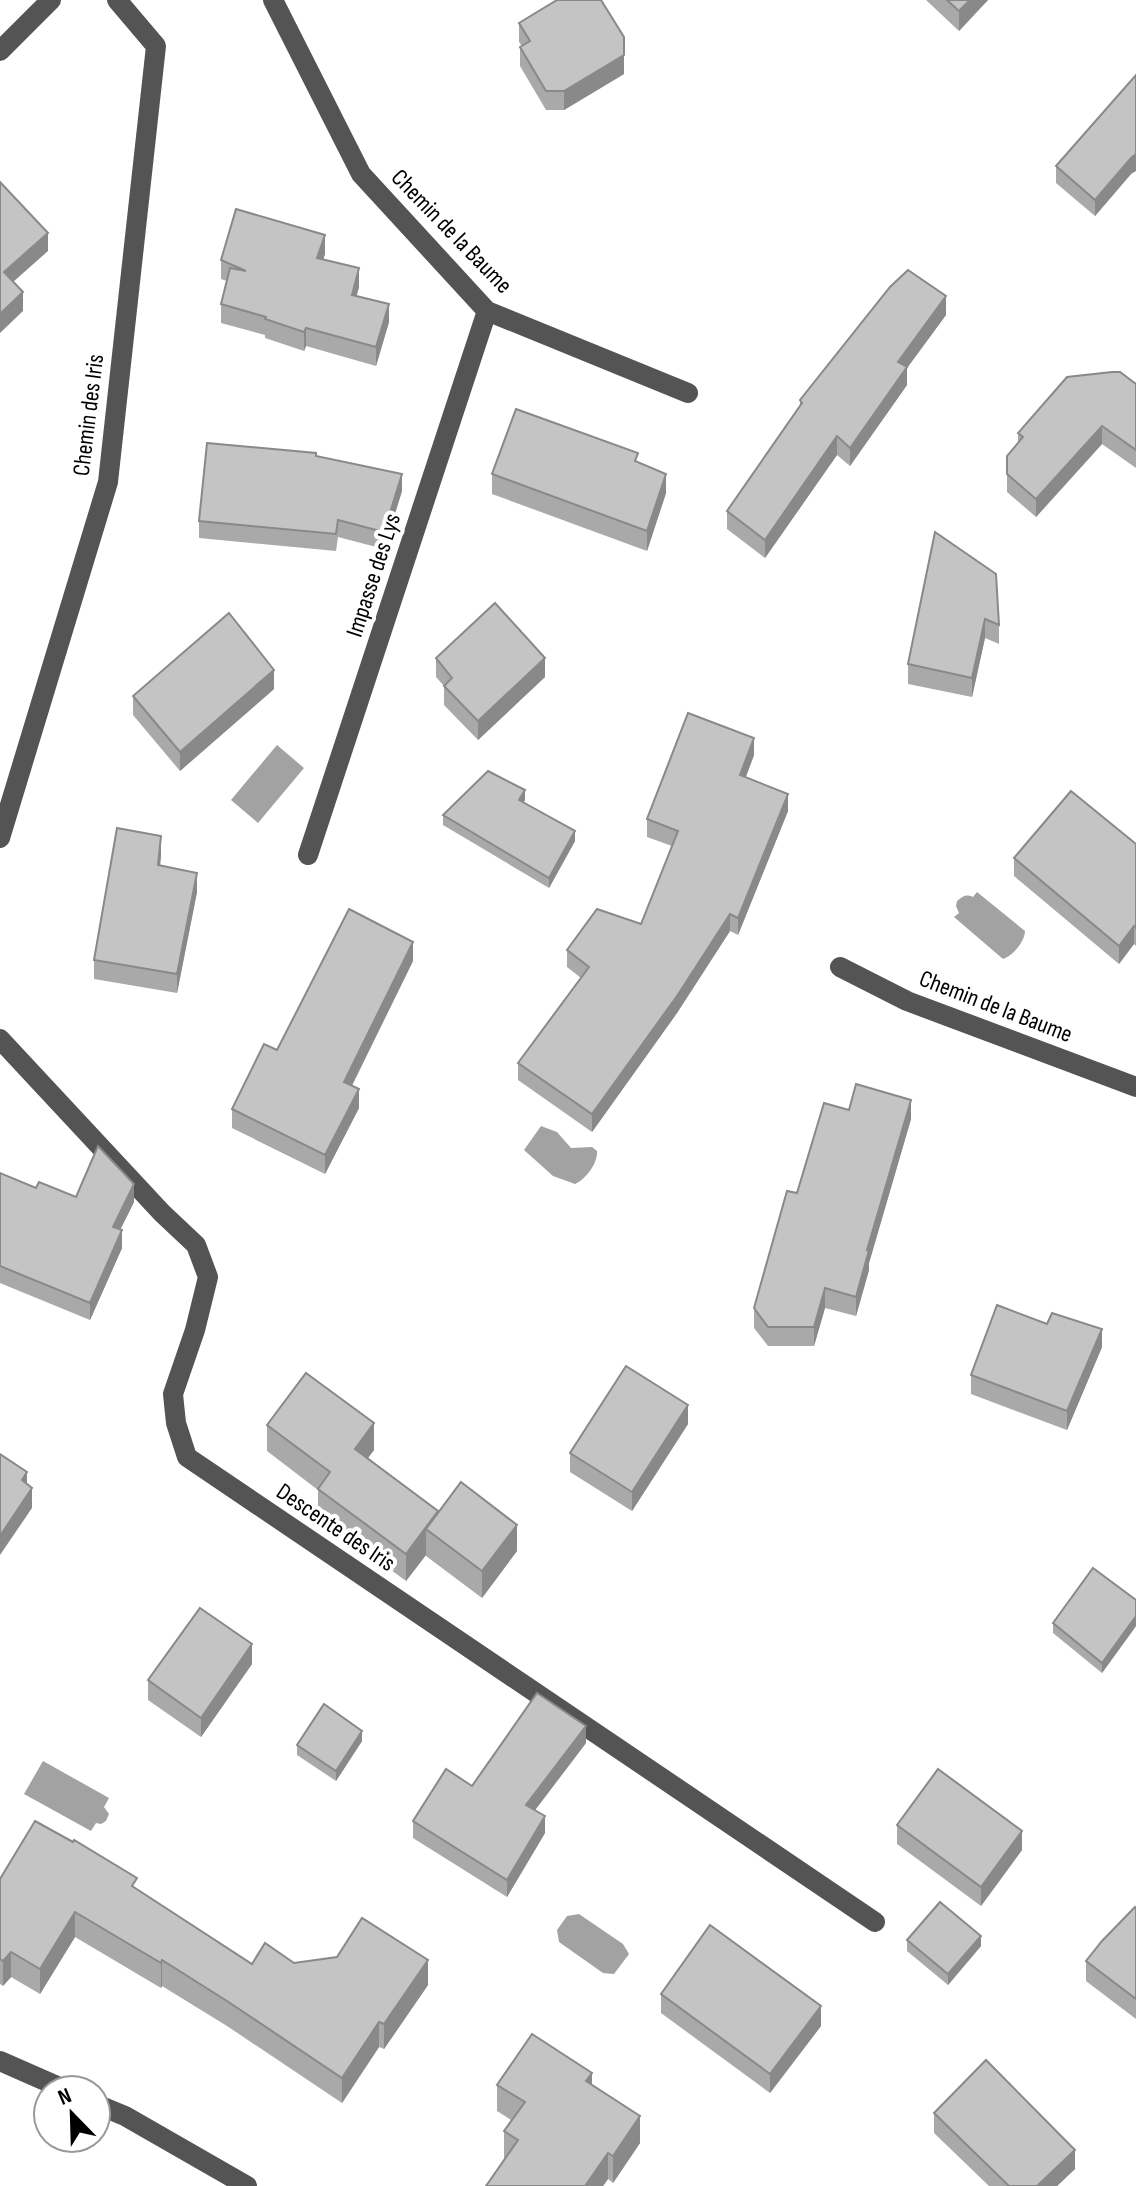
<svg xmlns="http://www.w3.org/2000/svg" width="1136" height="2186" font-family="'Sofia Sans Condensed',sans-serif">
  <rect width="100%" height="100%" fill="#fff"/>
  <!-- water -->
  <g fill="#a2a2a2">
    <polygon points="277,745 304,768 258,823 231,800"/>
    <path d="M977 892 1025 931C1025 941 1013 956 1003 959L954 917 959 913 956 906 957 901C963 896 966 894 973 897Z"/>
    <path d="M541 1126 557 1132 571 1148 592 1147 597 1151C598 1163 586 1179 575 1184L553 1176 524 1150Z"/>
    <polygon points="43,1761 109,1798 104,1807 109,1814 106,1821 101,1824 96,1823 91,1831 24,1794"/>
    <polygon points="579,1914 623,1944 629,1954 614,1974 603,1973 559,1942 557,1930 567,1916"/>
  </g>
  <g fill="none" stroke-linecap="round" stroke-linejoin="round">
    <!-- minor -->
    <g stroke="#545454" stroke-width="20">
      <polyline points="273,0 361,174 487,311 688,393"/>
      <polyline points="0,51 51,0"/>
      <polyline points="0,838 108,482 156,46 117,0"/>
      <polyline points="308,855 487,311"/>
      <polyline points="840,967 907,1001 1136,1087"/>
      <polyline points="0,1039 162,1213 196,1245 208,1277 195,1330 173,1394 176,1423 187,1457 875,1922"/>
      <polyline points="0,2061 66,2090"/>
      <polyline points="96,2104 125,2116 247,2186"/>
    </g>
  </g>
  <!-- wall -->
  <g fill="#a9a9a9">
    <polygon points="926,0 988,0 959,31"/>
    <polygon points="519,23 624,74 564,110 546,110 520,66 520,47 522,46 519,42"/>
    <polygon points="1056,166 1131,174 1095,216 1056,183"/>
    <polygon points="325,254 323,260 359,287 356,296 389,322 376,366 306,346 304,351 265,338 265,335 221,323 221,304 227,281 221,279 221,260"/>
    <polygon points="946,315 907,368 907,385 850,466 837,455 765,558 727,529 727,511 800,406 800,400"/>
    <polygon points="1136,384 1136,468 1102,444 1036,517 1007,492 1007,456 1018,443 1018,433"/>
    <polygon points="316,456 402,491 384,549 338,537 336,551 199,538 199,521"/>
    <polygon points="638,462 666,493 647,551 492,494 492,474"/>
    <polygon points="935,532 999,625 999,644 985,638 972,697 908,684 908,664"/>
    <polygon points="436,658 545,677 478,740 444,705 444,686 436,677"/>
    <polygon points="274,689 180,771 133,715 133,696"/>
    <polygon points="754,755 746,777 788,811 738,935 730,931 677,1013 592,1132 518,1080 518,1063 581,978 567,967 567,950 641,924 672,846 647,837 647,819"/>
    <polygon points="525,800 523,803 575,841 549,888 443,825 443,815"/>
    <polygon points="1136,844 1136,946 1134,944 1119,964 1014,876 1014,858"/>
    <polygon points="161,855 160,866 197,892 177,993 94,979 94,960"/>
    <polygon points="413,961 352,1086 359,1108 325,1174 232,1128 232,1109 277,1050"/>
    <polygon points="849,1110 911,1119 869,1263 869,1270 856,1316 825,1308 814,1346 768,1346 754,1328 754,1308 797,1193"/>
    <polygon points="0,1173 36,1188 76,1197 134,1202 120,1230 122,1248 90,1320 0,1283"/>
    <polygon points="1102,1347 1067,1430 971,1394 971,1375"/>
    <polygon points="688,1424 632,1511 570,1472 570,1453"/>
    <polygon points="267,1425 374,1450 368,1458 438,1511 517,1551 482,1598 426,1556 426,1555 406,1581 318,1516 318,1490 267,1451"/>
    <polygon points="1136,1600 1136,1626 1102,1673 1053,1633 1053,1623"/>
    <polygon points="252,1664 201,1737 148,1700 148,1680"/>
    <polygon points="362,1741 336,1781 297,1755 297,1745"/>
    <polygon points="586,1743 535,1810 545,1833 507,1897 413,1838 413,1821 472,1786"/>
    <polygon points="897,1825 1022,1850 981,1906 897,1844"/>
    <polygon points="0,1879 137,1889 252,1964 294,1963 428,1985 384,2049 379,2047 342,2103 227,2026 162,1986 161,1988 75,1937 40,1994 11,1977 3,1986 0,1984"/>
    <polygon points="1136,1908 1136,2019 1086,1981 1086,1961"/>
    <polygon points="907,1940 981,1946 948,1985 907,1951"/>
    <polygon points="661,1994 821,2026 770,2093 661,2013"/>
    <polygon points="592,2084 640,2143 613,2183 608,2179 603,2186 486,2186 505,2159 504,2158 504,2131 511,2120 497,2111 497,2085"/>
    <polygon points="934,2113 1075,2169 1057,2186 989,2186 934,2133"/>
  </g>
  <!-- shaded-wall -->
  <g fill="#898989">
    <polygon points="970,0 988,0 959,31 959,11"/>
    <polygon points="624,55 624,74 564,110 564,91"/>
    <polygon points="1136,154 1136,171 1131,174 1095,216 1095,200 1131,158"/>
    <polygon points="48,233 48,251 4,290 4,272"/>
    <polygon points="325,235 325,254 317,277 317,258"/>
    <polygon points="359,268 359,287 352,314 352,295"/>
    <polygon points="23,292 23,311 0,333 0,314"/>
    <polygon points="946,296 946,315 907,368 907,385 850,466 850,448 898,362"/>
    <polygon points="389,304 389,322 376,366 376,347"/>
    <polygon points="306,328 306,346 304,351 304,332"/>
    <polygon points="1102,426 1102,444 1036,517 1036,499"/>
    <polygon points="837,436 837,455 765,558 765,540"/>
    <polygon points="402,474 402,491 384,549 384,532"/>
    <polygon points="666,474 666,493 647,551 647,531"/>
    <polygon points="985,619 985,638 972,697 972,678"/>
    <polygon points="545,658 545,677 478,740 478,721"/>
    <polygon points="274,670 274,689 180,771 180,752"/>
    <polygon points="754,738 754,755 740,792 740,775"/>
    <polygon points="525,790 525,800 519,810 519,800"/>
    <polygon points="788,794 788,811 738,935 738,918"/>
    <polygon points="575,831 575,841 549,888 549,878"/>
    <polygon points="161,836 161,855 158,885 158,865"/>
    <polygon points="197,873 197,892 177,993 177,974"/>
    <polygon points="730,914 730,931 677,1013 592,1132 592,1114"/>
    <polygon points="1134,926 1134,944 1119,964 1119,946"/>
    <polygon points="413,942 413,961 344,1101 344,1082"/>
    <polygon points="359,1089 359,1108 325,1174 325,1155"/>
    <polygon points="911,1100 911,1119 869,1263 869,1270 856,1316 856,1297 867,1250"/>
    <polygon points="134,1184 134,1202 113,1244 113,1227"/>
    <polygon points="122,1230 122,1248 90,1320 90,1303"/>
    <polygon points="825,1288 825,1308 814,1346 814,1327"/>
    <polygon points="1102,1329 1102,1347 1067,1430 1067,1411"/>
    <polygon points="688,1405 688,1424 632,1511 632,1492"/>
    <polygon points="374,1423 374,1450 355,1475 355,1449"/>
    <polygon points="27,1472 27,1491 22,1480"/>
    <polygon points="32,1488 32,1508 0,1555 0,1536"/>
    <polygon points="438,1511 426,1529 426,1555 406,1581 406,1554"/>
    <polygon points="517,1525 517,1551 482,1598 482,1571"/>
    <polygon points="1136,1616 1136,1626 1102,1673 1102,1663"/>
    <polygon points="252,1644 252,1664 201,1737 201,1718"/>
    <polygon points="586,1726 586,1743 526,1822 526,1805"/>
    <polygon points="362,1731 362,1741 336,1781 336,1771"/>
    <polygon points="545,1816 545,1833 507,1897 507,1880"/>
    <polygon points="1022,1831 1022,1850 981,1906 981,1887"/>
    <polygon points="75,1912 75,1937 40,1994 40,1969"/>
    <polygon points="981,1936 981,1946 948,1985 948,1974"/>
    <polygon points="11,1952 11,1977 3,1986 3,1961"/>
    <polygon points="162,1960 162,1986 161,1988 161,1963"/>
    <polygon points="428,1960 428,1985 384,2049 384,2024"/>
    <polygon points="821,2006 821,2026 770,2093 770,2074"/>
    <polygon points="379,2022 379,2047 342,2103 342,2078"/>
    <polygon points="592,2073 592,2100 586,2081"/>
    <polygon points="640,2116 640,2143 613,2183 613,2156"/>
    <polygon points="1075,2150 1075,2169 1057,2186 1037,2186"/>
    <polygon points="608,2153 608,2179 603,2186 585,2186"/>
  </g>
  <!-- building -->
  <g fill="#c4c4c4" stroke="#898989" stroke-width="2">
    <polygon points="557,0 601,0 624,37 624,55 564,91 546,91 520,47 530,41 519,23"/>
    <polygon points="947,0 970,0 959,11"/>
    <polygon points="1136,75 1136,154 1131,158 1095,200 1056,166"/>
    <polygon points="0,182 48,233 4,272 23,292 0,314"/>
    <polygon points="236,209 325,235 317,258 359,268 352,295 389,304 376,347 306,328 304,332 265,319 266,317 221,304 230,268 246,271 221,260"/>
    <polygon points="908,270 946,296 898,362 907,367 850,448 837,436 765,540 727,511 802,403 800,400 890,287"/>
    <polygon points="1112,372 1120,372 1136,384 1136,450 1102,426 1036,499 1007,474 1007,456 1023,437 1018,433 1067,377"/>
    <polygon points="516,409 638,453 635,461 666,474 647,531 492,474"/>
    <polygon points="207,443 316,453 316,456 402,474 384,532 338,520 336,534 199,521"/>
    <polygon points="935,532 996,574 999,625 985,619 972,678 908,664"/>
    <polygon points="495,603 545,658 478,721 444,686 452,678 436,658"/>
    <polygon points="229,613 274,670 180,752 133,696"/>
    <polygon points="688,713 754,738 740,775 788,794 738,918 730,914 677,996 592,1114 518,1063 589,967 567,950 597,909 641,924 678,831 647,819"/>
    <polygon points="488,771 525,790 519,800 575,831 549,878 443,815"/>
    <polygon points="1071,791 1136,844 1136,928 1134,926 1119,946 1014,858"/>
    <polygon points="117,828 161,836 158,865 197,873 177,974 94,960"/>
    <polygon points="349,909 413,942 344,1082 359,1089 325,1155 232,1109 264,1044 277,1050"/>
    <polygon points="856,1084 911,1100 867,1250 869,1250 856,1297 825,1288 814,1327 768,1327 754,1308 787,1191 797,1193 824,1103 849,1110"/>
    <polygon points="98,1146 134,1184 113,1227 122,1230 90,1303 0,1266 0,1173 36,1188 39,1182 76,1197"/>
    <polygon points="997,1305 1047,1324 1052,1313 1102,1329 1067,1411 971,1375"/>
    <polygon points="626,1366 688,1405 632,1492 570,1453"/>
    <polygon points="306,1373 374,1423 355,1449 438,1511 406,1554 318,1489 330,1472 267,1425"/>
    <polygon points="0,1454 27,1472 22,1480 32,1488 0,1536"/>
    <polygon points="461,1482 517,1525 482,1571 426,1529"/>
    <polygon points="1093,1568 1136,1600 1136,1616 1102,1663 1053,1623"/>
    <polygon points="200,1608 252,1644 201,1718 148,1680"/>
    <polygon points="537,1693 586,1726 526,1805 545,1816 507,1880 413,1821 446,1769 472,1786"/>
    <polygon points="324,1704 362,1731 336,1771 297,1745"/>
    <polygon points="938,1769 1022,1831 981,1887 897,1825"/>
    <polygon points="35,1821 73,1842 74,1840 137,1878 132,1886 252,1964 265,1943 294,1963 337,1957 362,1918 428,1960 384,2024 379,2022 342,2078 227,2001 162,1960 161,1963 75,1912 40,1969 11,1952 3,1961 0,1959 0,1879"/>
    <polygon points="940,1902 981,1936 948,1974 907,1940"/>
    <polygon points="1135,1907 1136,1908 1136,1999 1086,1961 1102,1941"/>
    <polygon points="710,1925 821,2006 770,2074 661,1994"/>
    <polygon points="532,2034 592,2073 586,2081 640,2116 613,2156 608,2153 585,2186 486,2186 518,2140 504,2131 525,2102 497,2085"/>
    <polygon points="986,2060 1075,2150 1037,2186 1009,2186 934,2113"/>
  </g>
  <g text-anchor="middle" stroke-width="8" stroke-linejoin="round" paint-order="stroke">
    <!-- street labels -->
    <g font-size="24" fill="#000" stroke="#fff">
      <text transform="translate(452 231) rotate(46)" y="8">Chemin de la Baume</text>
      <text transform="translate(88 415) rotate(-83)" y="8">Chemin des Iris</text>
      <text transform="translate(373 575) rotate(-72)" y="8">Impasse des Lys</text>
      <text transform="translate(996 1006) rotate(21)" y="8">Chemin de la Baume</text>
      <text transform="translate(336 1527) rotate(34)" y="8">Descente des Iris</text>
    </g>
  </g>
  <!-- north arrow -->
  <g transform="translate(72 2114) rotate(337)"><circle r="38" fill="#ffffff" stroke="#999999" stroke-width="2"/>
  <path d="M0-6L14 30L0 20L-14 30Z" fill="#000000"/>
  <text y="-12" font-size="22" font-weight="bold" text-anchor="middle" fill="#000000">N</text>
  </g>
</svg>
